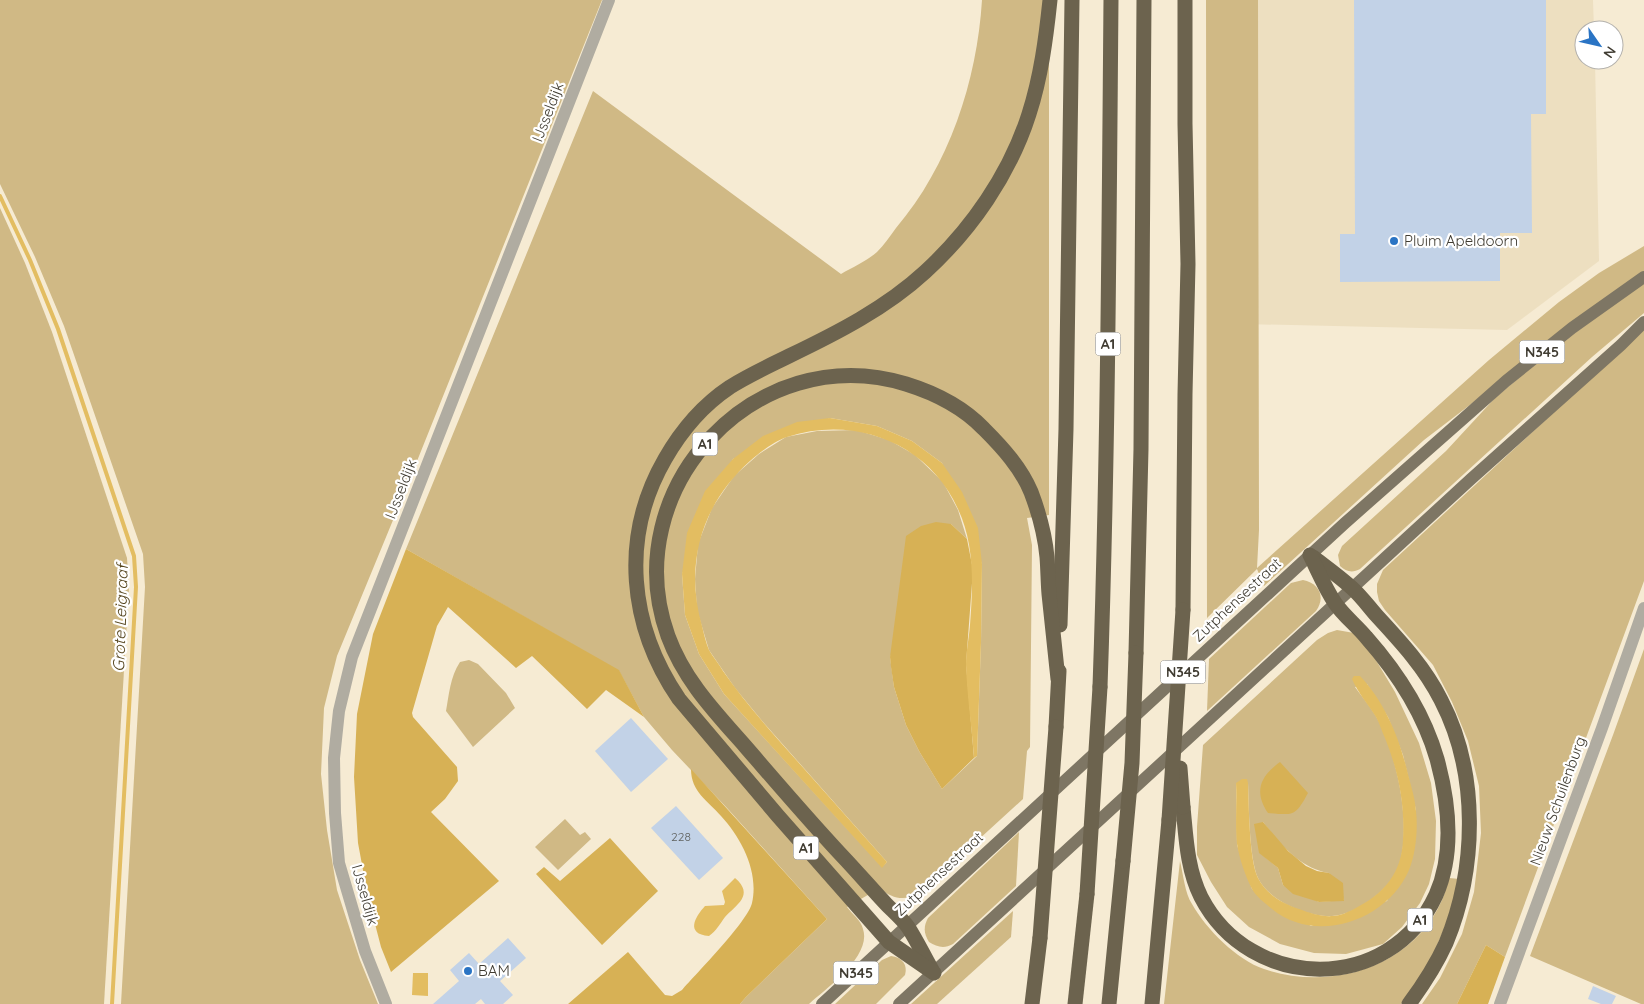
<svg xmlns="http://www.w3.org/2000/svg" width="1644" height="1004" font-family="Quicksand,sans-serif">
  <rect width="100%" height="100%" fill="#f6ebd3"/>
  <!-- built -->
  <polygon fill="#eddfc0" points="1242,0 1593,0 1594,30 1584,30 1584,60 1595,60 1599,261 1507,330 1243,324"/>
  <!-- green -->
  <g fill="#d0b985" fill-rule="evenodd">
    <polygon points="0,0 602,0 405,491 337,656 324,708 321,774 327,830 337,890 360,960 378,1004 121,1004 145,587 143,554 64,326 35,257 0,184"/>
    <path d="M982 0H1049V515L1027 518 1032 545 1030 747 1027 751 1023 799 919 894C904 901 892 899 880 888L847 907C852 914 861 920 863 929 872 956 827 988 809 1004H740L746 997 827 919 727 808 672 750 644 717 619 671 406 549 593 91 841 274C853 267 867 261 877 252 884 245 890 236 896 228 949 166 977 81 982 0ZM830 418 877 426 912 441 942 463 982 564 981 643 977 756 942 789 919 751 906 725 894 687 890 657 951 524 967 539 958 510 943 482 915 455 889 440 856 430 817 431 786 437 759 454 734 476 712 508 698 544 695 579 697 610 709 650 735 688 763 722 887 862 882 867 724 694 699 654 685 615 682 574 733 459Z"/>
    <polygon points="1206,0 1258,0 1259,530 1257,568 1489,360 1559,302 1599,273 1644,246 1644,272 1424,440 1264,586 1257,569 1207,618"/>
    <polygon points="0,208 25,263 52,332 127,558 129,587 104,1004 0,1004"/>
    <path d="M1644 283V313L1592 357 1360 569C1353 573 1346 572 1340 566L1338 555 1342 546 1446 451 1495 398 1559 344Z"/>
    <polygon points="1644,329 1644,581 1505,957 1486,945 1457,1004 1422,1004 1440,978 1462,934 1474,892 1481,833 1479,786 1468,741 1452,702 1433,665 1385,610 1379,601 1377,592 1377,584 1383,570"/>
    <path d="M1303 580C1319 583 1326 597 1316 611L1207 711 1209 659 1291 583Z"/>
    <path d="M1337 630 1354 633 1368 647 1395 692 1419 743 1431 783 1436 821 1435 859 1429 884 1420 903 1402 927 1383 944 1346 954 1314 953 1280 944 1249 927 1227 907 1211 882 1197 855V827L1203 745 1317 640 1328 633ZM1367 684 1388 717 1403 755 1416 810V838L1387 901 1311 926 1252 889 1237 845 1236 783H1248C1249 806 1249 858 1258 878 1269 901 1307 917 1332 916 1356 915 1391 889 1399 866 1412 825 1397 755 1377 718 1371 707 1362 697 1355 687ZM1263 822C1280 844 1300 868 1329 873L1344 900 1319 902 1283 885 1278 868 1259 852Z"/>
    <polygon points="1644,649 1644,1004 1641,1004 1530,956 1613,735"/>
    <path d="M469 660 478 664 506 693 515 708 473 747 446 711C449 695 450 677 460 662Z"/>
    <polygon points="565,819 580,835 585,832 591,839 558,870 535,847"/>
    <path d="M1019 832 1016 886 953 944C944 949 937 947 929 942 924 934 923 927 928 918Z"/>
    <path d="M1180 861C1183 873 1185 894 1192 904 1206 929 1237 960 1264 969 1330 992 1413 967 1442 900 1445 893 1447 885 1449 878L1460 879C1448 924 1431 968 1401 1004H1164Z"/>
    <polygon points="1013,911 1011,937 937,1004 911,1004"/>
    <path d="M891 956C902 957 908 965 905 975L876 1004H835L882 960Z"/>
  </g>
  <!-- forest -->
  <g fill="#d7b155">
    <polygon points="936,522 951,524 967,539 973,570 966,664 974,758 942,789 919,751 906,725 894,687 891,667 890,657 906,536 921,526"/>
    <polygon points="406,549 619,670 644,717 606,690 587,709 532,656 516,668 448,607 437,626 412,713 413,717 457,767 458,781 445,799 431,812 499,881 391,972 381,947 368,897 358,843 354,777 357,714 373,634"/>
    <path d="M1280 762 1308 793C1295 817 1294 815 1268 813 1253 791 1261 776 1280 762Z"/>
    <path d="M691 769 827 919 746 997 740 1004H568L628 952 665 995 672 996 682 990C696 974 748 921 752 903 759 872 742 839 721 816 708 801 691 792 691 769Z"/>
    <polygon points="1263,822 1288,851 1306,866 1317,871 1329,873 1343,883 1344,901 1319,902 1293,894 1283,885 1278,868 1259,853 1254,824"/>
    <polygon points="610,838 658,891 602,945 536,874 544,867 560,881"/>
    <polygon points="1486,945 1505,957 1488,1004 1457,1004"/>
  </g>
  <!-- water -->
  <g fill="#e3bd61">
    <path d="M830 418 877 426 912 441 942 463 962 492 978 528 982 564 981 643 977 756 974 758C972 728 967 696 966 665 966 652 969 638 970 625 973 586 975 545 958 509 928 443 855 415 787 437 775 441 760 452 750 461 702 504 684 563 702 626 704 634 706 643 709 650 713 657 719 664 723 671 741 697 761 720 782 744 817 783 852 823 887 862L882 868 724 694 699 654 685 615 682 574 687 533 705 491 733 459 763 436 797 422Z"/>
    <path d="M1354 676H1360C1384 701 1399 737 1407 770 1410 783 1415 797 1416 811 1418 829 1416 853 1409 870 1387 921 1316 945 1272 909 1265 903 1255 896 1251 887 1245 875 1239 857 1237 844 1235 824 1237 803 1236 783L1242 779H1247L1248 783C1249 806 1249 859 1258 878 1266 894 1283 904 1299 909 1310 913 1321 917 1333 916 1340 916 1348 912 1354 909 1384 894 1402 873 1403 839 1405 804 1398 770 1385 738 1382 732 1380 724 1376 717 1368 704 1358 693 1352 679Z"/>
    <path d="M735 878C755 895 736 905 725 917 720 924 716 931 709 936 685 934 695 917 705 906L724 905 725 902 722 891Z"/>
    <polygon points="413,973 428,973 428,996 412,995"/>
  </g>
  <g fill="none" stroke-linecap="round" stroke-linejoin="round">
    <!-- stream -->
    <polyline stroke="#e3bd61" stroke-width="4" points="0,196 30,260 58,329 134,556 136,587 112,1004"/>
  </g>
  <!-- building -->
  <g fill="#c2d2e7">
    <polygon points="1354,0 1546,0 1546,114 1531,114 1532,233 1500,233 1500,281 1340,282 1340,234 1355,234"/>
    <polygon points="631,718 668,759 631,792 595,751"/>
    <polygon points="676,806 723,858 699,880 651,828"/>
    <polygon points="508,938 526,958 500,981 513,995 503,1004 485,1004 481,999 475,1004 433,1004 459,981 450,970 469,953 479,964"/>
    <polygon points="1593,986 1616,996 1612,1004 1601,1004 1588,999"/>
  </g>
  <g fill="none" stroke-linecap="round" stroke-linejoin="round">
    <!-- street -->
    <g stroke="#b0aca1" stroke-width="12">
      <polyline points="386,1004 365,951 339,863 335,813 334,758 339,711 352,657 609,0"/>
      <polyline points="1500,1004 1602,728 1644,608"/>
    </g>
    <!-- primary -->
    <g stroke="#7e7664" stroke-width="12">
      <polyline points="822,1004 1345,523 1506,381 1572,328 1644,277"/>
      <polyline points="899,1004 1471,479 1621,345 1644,322"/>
    </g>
    <!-- highway -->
    <g stroke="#6c634e" stroke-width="15">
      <path d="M1313 557C1326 567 1340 577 1352 588 1361 596 1369 607 1377 616 1401 642 1425 668 1441 700 1479 773 1477 868 1446 943 1436 965 1423 985 1409 1004"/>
      <polyline points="1183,610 1185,394 1188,264 1185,124 1185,0"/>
      <polyline points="1060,625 1066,429 1072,0"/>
      <polyline points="1136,653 1141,449 1144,0"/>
      <path d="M1100 687C1108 458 1109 229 1111 0"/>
      <polyline points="1056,727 1059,671"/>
      <path d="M1183 807C1186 837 1187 869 1201 897 1250 992 1390 995 1436 895 1455 852 1449 803 1437 759 1424 714 1397 672 1366 637 1356 625 1343 615 1335 603 1325 588 1318 571 1310 555"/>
      <path d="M932 970C924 956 917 941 908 927 902 919 894 912 887 905 873 890 860 875 846 860 811 823 778 784 745 746 715 712 684 680 668 636 615 489 756 338 906 384 935 393 963 407 984 429 1003 448 1021 468 1031 492 1039 513 1045 536 1047 557 1048 570 1048 582 1049 594 1052 622 1055 651 1058 679"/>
      <path d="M934 973 889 942 778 816 679 699C629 626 620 537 665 459 681 431 703 405 730 387 749 375 769 366 789 356 837 333 886 308 925 272 971 230 1010 174 1029 114 1041 77 1046 38 1050 0"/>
      <polyline points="1032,1004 1040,938"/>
      <polyline points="1075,1004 1087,894"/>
      <polyline points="1109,1004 1123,861"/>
      <polyline points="1152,1004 1169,820"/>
    </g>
    <!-- highway-bridge -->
    <g stroke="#6c634e" stroke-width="15">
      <polyline points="1180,768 1183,807"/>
      <polyline points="1169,820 1183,610"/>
      <polyline points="1123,861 1132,763 1136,653"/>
      <polyline points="1087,894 1100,687"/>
      <polyline points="1040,938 1056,727"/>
    </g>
  </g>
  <!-- markers -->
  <g fill="#2a74c4" stroke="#fff" stroke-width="2">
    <circle cx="1394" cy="241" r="5"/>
    <circle cx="468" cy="971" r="5"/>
  </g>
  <g text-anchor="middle" stroke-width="4.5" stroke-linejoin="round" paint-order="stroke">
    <!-- number labels -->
    <g font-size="12" fill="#60625f">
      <text x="681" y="841">228</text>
    </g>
    <!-- shield labels -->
    <g fill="#fff" stroke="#797670" stroke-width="1">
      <rect x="1095.5" y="332.5" width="25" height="23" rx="4"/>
      <rect x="1519.5" y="340.5" width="45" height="23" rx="4"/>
      <rect x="692.5" y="432.5" width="25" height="23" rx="4"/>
      <rect x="1160.5" y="660.5" width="45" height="23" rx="4"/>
      <rect x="793.5" y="836.5" width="25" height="23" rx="4"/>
      <rect x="1407.5" y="908.5" width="25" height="23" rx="4"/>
      <rect x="833.5" y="961.5" width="45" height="23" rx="4"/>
    </g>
    <g font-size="14" font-weight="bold" fill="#403c32">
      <text x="1108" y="349">A1</text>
      <text x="1542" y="357">N345</text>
      <text x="705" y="449">A1</text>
      <text x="1183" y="677">N345</text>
      <text x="806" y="853">A1</text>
      <text x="1420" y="925">A1</text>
      <text x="856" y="978">N345</text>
    </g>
    <!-- street labels -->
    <g font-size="15" fill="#403c32" stroke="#fff">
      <text transform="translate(548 112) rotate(-69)" y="5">IJsseldijk</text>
      <text transform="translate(401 489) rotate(-69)" y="5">IJsseldijk</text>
      <text transform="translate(1237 600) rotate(-43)" y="5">Zutphensestraat</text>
      <text transform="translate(1558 801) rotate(-70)" y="5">Nieuw Schuilenburg</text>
      <text transform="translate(939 874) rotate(-43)" y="5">Zutphensestraat</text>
      <text transform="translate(365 895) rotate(74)" y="5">IJsseldijk</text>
    </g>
    <!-- poi labels -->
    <g font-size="15" fill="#403c32" stroke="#fff" text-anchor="start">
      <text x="1404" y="246">Pluim Apeldoorn</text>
      <text x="478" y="976">BAM</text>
    </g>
    <!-- water labels -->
    <g font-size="16" font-style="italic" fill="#574720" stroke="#fff">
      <text transform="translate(120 618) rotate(-88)" y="6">Grote Leigraaf</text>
    </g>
  </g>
  <!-- north arrow -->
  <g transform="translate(1599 45) rotate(124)"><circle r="24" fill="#ffffff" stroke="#b3b1ad"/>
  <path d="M0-4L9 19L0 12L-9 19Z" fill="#2a74c4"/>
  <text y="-8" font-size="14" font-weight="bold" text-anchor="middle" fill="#403c32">N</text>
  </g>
</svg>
